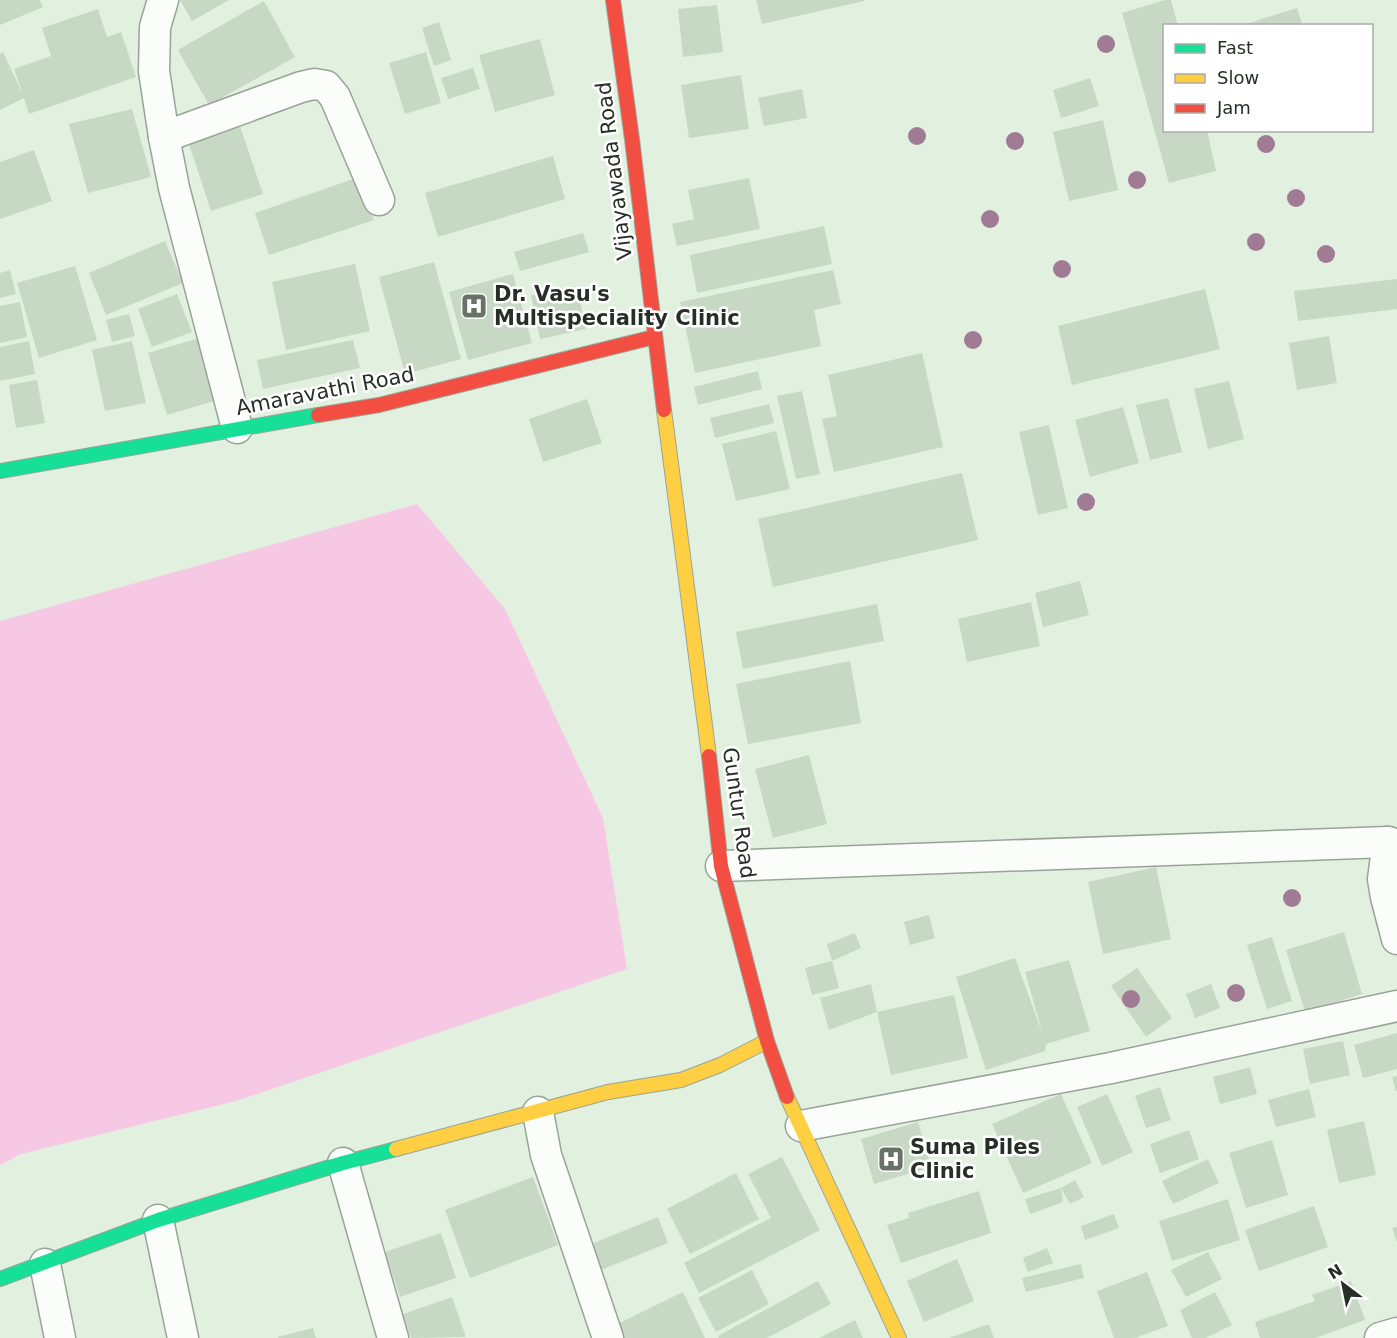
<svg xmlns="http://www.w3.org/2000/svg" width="1397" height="1338" font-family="'DejaVu Sans',sans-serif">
  <rect width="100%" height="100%" fill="#e2f0e0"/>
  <!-- water -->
  <polygon fill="#f6c8e3" points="417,504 505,609 603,818 627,969 236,1101 21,1154 0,1165 0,621"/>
  <!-- building -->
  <g fill="#c7d8c5">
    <polygon points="0,0 40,0 43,7 0,25"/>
    <polygon points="180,0 229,0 192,21"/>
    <polygon points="756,0 864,0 864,1 762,24"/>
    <polygon points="1165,0 1171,0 1178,26 1164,26 1164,130 1207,130 1216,171 1169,183 1122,13"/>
    <polygon points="264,1 295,57 209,105 178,50"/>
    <polygon points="717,5 723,52 683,57 678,9"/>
    <polygon points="1297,8 1303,26 1243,26 1243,25"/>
    <polygon points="98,9 107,37 121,32 136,77 29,114 24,98 0,110 0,54 3,52 23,95 14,69 51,56 42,28"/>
    <polygon points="439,22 451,60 434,66 422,28"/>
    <polygon points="540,39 555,95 495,112 479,55"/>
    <polygon points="426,52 441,103 405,114 389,63"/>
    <polygon points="473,68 480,89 448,99 441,78"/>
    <polygon points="741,75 749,129 689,138 681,85"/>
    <polygon points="1090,78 1099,106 1061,118 1053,90"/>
    <polygon points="802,89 807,118 764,126 758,98"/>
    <polygon points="132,109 151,177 88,193 69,124"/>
    <polygon points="1103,120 1118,190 1069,201 1053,132"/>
    <polygon points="239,123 263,194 211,211 188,141"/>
    <polygon points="34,150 52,201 0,219 0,162"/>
    <polygon points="553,156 565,199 438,237 425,193"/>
    <polygon points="359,177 374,220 269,255 255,213"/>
    <polygon points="749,178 760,229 677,246 672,224 694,219 688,190"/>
    <polygon points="824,226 832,264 697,293 690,255"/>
    <polygon points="583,233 589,252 520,271 514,252"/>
    <polygon points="165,241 183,283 106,315 89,273"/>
    <polygon points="434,262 461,359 405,374 379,277"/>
    <polygon points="355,264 370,331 286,350 272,282"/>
    <polygon points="75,266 97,340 39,358 17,283"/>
    <polygon points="10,270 16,294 0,298 0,273"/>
    <polygon points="833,270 841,304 814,310 821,346 695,373 680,302"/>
    <polygon points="513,274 532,343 468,360 449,292"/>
    <polygon points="1397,279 1397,309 1298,321 1294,291"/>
    <polygon points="577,286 586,329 540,339 531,295"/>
    <polygon points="1205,289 1220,349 1072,385 1058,326"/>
    <polygon points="177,294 192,332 152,347 138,309"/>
    <polygon points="20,302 27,337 0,343 0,306"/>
    <polygon points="129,314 135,336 112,342 106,320"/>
    <polygon points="1329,336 1337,383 1297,390 1289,343"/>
    <polygon points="203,337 221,399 167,415 148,353"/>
    <polygon points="353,340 360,368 263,389 257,360"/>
    <polygon points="29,341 35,374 0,381 0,347"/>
    <polygon points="132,341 146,403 105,411 92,350"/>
    <polygon points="922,353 943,447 834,472 822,419 837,416 828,375"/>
    <polygon points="758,371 762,389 698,405 694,387"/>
    <polygon points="37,380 45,423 16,428 9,385"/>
    <polygon points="1229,381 1244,439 1208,449 1194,389"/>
    <polygon points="802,391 820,474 796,479 777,396"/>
    <polygon points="1168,398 1182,452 1150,460 1136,405"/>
    <polygon points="587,399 602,443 543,462 529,419"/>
    <polygon points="769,404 774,423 715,438 710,418"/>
    <polygon points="1123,407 1139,463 1090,477 1075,420"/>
    <polygon points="1049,425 1068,508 1038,515 1019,432"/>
    <polygon points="776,431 790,489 736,501 722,444"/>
    <polygon points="962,473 978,540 773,587 758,519"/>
    <polygon points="1080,581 1089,615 1043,627 1035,593"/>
    <polygon points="1031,602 1040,646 967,662 958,619"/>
    <polygon points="877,604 884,641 743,669 736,632"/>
    <polygon points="850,661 861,723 748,744 736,684"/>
    <polygon points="809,755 827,824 773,838 755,769"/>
    <polygon points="1156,867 1171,939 1103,954 1088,882"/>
    <polygon points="929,915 935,938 910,945 904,922"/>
    <polygon points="1344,932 1362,994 1305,1012 1286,950"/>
    <polygon points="855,933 861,948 832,961 827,944"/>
    <polygon points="1272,937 1292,1001 1267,1009 1247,945"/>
    <polygon points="1015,958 1043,1035 1025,972 1069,960 1090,1031 1046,1044 1045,1051 986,1070 956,977"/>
    <polygon points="832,961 839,988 812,995 805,968"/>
    <polygon points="1137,968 1172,1018 1146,1037 1111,986"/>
    <polygon points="871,984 877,1012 954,995 968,1058 891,1075 877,1012 829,1030 820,998"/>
    <polygon points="1211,984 1220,1008 1195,1018 1186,994"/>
    <polygon points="1397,1033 1397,1069 1363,1078 1354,1045"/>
    <polygon points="1343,1041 1350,1075 1310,1084 1303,1049"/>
    <polygon points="1250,1067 1257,1094 1220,1104 1213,1077"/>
    <polygon points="1397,1076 1397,1091 1396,1091 1392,1077"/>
    <polygon points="1160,1087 1171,1120 1146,1128 1135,1096"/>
    <polygon points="1309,1089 1316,1117 1276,1127 1268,1100"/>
    <polygon points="1061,1094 1092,1163 1023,1193 992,1124"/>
    <polygon points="1107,1094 1133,1152 1102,1166 1077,1107"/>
    <polygon points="1364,1121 1376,1175 1339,1183 1327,1130"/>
    <polygon points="918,1122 931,1167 874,1184 861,1139"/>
    <polygon points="1189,1130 1199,1159 1160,1173 1150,1144"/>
    <polygon points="1272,1140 1288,1195 1246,1208 1229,1153"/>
    <polygon points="782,1157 820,1230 699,1293 684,1263 771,1218 748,1174"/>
    <polygon points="1208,1159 1219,1183 1173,1204 1162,1181"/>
    <polygon points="736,1173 759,1219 690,1254 667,1209"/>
    <polygon points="533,1177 558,1245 470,1278 445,1210"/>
    <polygon points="1075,1180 1084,1197 1070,1204 1061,1188 1063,1202 1030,1214 1025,1199 1061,1188"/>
    <polygon points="979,1191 991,1233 901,1263 887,1225 909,1218 908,1213"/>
    <polygon points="1228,1199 1240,1240 1172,1261 1159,1221"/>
    <polygon points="1314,1206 1328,1247 1259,1271 1245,1230"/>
    <polygon points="1114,1214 1119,1228 1085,1240 1081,1226"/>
    <polygon points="658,1217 668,1243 596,1272 586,1246"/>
    <polygon points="1397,1227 1397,1242 1392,1228"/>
    <polygon points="441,1233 456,1278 400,1297 385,1252"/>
    <polygon points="1047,1248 1053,1263 1028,1272 1023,1258"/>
    <polygon points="1208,1252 1222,1279 1186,1297 1171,1270"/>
    <polygon points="957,1259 974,1301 924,1322 907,1281"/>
    <polygon points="1081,1264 1084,1278 1026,1292 1022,1278"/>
    <polygon points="752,1270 769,1304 716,1332 698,1298"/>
    <polygon points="1147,1272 1168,1326 1135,1338 1114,1338 1097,1291"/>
    <polygon points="818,1281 831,1304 767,1338 719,1338 718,1336"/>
    <polygon points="1351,1281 1365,1320 1315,1338 1260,1338 1255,1322 1315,1301 1312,1295"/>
    <polygon points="683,1292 705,1338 616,1338 611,1327"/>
    <polygon points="1215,1292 1232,1325 1206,1338 1192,1338 1180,1310"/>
    <polygon points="452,1297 466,1337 411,1338 403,1314"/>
    <polygon points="855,1320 863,1338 819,1338"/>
    <polygon points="989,1324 994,1338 949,1338"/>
    <polygon points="313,1328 316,1338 278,1338 278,1337"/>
  </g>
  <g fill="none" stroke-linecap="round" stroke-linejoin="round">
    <defs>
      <g id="street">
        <polyline points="163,0 155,27 154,71 164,137 174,188 237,428"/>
        <polyline points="164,137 301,87 314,84 326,86 335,97 379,200"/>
        <polyline points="1388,842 1383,879 1386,897 1397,939"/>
        <polyline points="721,866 1388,842 1397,845"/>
        <polyline points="538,1112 546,1155 608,1338"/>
        <polyline points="801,1126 1111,1068 1397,1006"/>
        <polyline points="343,1163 393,1338"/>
        <polyline points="158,1220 183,1338"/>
        <polyline points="45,1264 60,1338"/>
        <polyline points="1380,1338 1397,1333"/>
      </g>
      <g id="fast">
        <polyline points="0,471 318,415"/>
        <polyline points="0,1279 158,1220 343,1163 396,1149"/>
      </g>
      <g id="slow">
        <polyline points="664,410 709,756"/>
        <polyline points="787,1097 899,1338"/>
        <polyline points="396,1149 608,1092 681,1080 720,1065 767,1041"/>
      </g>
      <g id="jam">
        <polyline points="613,0 632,139 664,410"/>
        <polyline points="318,415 379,405 654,337"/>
        <polyline points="709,756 721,866 767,1041 787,1097"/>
      </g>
    </defs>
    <!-- street casing -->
    <use href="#street" stroke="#99a498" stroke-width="33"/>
    <!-- fast casing -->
    <use href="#fast" stroke="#99a498" stroke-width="16"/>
    <!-- slow casing -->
    <use href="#slow" stroke="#99a498" stroke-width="16"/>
    <!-- jam casing -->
    <use href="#jam" stroke="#99a498" stroke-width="16"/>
    <!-- street -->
    <use href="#street" stroke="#fbfdfa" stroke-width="30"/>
    <!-- fast -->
    <use href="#fast" stroke="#16e098" stroke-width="14"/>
    <!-- slow -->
    <use href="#slow" stroke="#ffcf43" stroke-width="14"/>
    <!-- jam -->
    <use href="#jam" stroke="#f24e42" stroke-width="14"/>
  </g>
  <!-- trees -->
  <g fill="#a17b94">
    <circle cx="1106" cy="44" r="9"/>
    <circle cx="917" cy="136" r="9"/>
    <circle cx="1015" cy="141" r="9"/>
    <circle cx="1266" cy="144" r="9"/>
    <circle cx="1137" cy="180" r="9"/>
    <circle cx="1296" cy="198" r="9"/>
    <circle cx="990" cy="219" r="9"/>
    <circle cx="1256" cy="242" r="9"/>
    <circle cx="1326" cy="254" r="9"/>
    <circle cx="1062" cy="269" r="9"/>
    <circle cx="973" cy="340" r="9"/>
    <circle cx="1086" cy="502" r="9"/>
    <circle cx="1292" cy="898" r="9"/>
    <circle cx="1236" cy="993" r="9"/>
    <circle cx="1131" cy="999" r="9"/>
  </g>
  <!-- icons -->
  <defs>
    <symbol id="hospital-square" viewBox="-11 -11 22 22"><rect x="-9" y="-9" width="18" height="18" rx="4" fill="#687366" stroke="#fff"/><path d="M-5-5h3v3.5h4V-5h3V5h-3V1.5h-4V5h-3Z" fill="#fff"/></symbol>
  </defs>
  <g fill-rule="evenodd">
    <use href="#hospital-square" x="459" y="291" width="30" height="30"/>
    <use href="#hospital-square" x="876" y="1144" width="30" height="30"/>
  </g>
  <g text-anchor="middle" stroke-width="5" stroke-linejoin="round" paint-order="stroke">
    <!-- street labels -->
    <g font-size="21" fill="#262f25" stroke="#fff">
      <text transform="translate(614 171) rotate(-97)" y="7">Vijayawada Road</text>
      <text transform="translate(325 391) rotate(-11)" y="7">Amaravathi Road</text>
      <text transform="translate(739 813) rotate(82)" y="7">Guntur Road</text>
    </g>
    <!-- poi labels -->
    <g font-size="21" font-weight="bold" fill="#262f25" stroke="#fff" text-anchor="start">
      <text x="494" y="301">Dr. Vasu's<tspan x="494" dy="24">Multispeciality Clinic</tspan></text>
      <text x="910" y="1154">Suma Piles<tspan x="910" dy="24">Clinic</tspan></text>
    </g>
  </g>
  <!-- legend -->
  <rect x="1163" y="24" width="210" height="108" fill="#ffffff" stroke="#a8aca8" stroke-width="1.5"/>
  <rect x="1175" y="44" width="30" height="9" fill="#16e098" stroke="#a8aca8" stroke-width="1.5"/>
  <text x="1217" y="54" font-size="18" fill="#262f25">Fast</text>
  <rect x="1175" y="74" width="30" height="9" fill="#ffcf43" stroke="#a8aca8" stroke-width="1.5"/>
  <text x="1217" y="84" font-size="18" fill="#262f25">Slow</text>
  <rect x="1175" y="104" width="30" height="9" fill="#f24e42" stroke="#a8aca8" stroke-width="1.5"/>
  <text x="1217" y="114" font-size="18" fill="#262f25">Jam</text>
  <!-- north arrow -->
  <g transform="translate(1343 1284) rotate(328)" stroke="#ffffff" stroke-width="4.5" paint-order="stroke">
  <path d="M0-4.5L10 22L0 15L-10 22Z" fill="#262f25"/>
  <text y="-9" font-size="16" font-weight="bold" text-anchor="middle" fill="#262f25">N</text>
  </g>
</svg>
